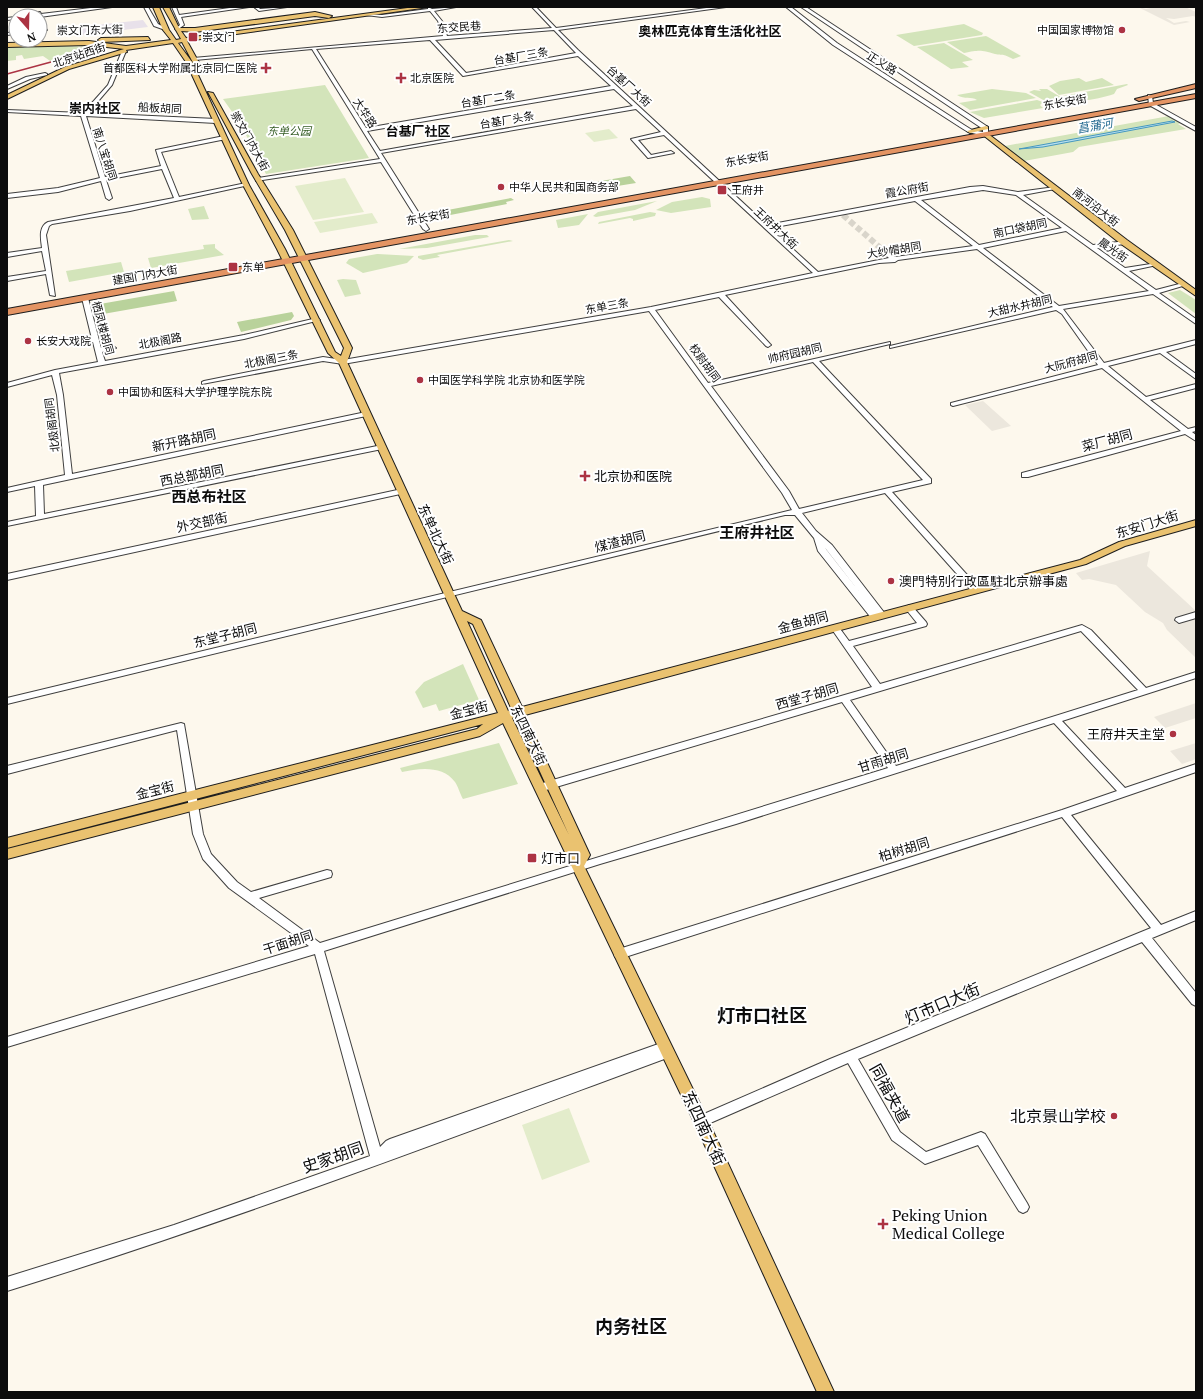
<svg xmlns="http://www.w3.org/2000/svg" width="1203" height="1399" font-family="'PT Serif','Noto Sans SC',serif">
  <rect width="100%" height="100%" fill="#fdf8ed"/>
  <!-- industrial -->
  <polygon fill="#e8e1ea" points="143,20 148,27 81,35 77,27"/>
  <!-- green -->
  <g fill="#d3e4ba">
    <polygon points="964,24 983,33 982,35 914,46 896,35"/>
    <path d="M986 36 988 37 1021 56 1013 59C1002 53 1003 56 995 54 981 50 980 50 964 53L947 42Z"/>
    <polygon points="944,43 973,60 962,62 969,67 951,69 917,47"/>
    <polygon points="27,45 100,47 102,50 99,52 56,65 43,56 24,59 22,55 16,56 16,60 7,61 7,47"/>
    <polygon points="1079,78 1086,82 1102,78 1114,85 1059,95 1049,86 1060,81"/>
    <path d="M1127 84 1128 85 1117 89 1114 94C1098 99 1079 104 1063 96Z"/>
    <polygon points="325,85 369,158 266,174 240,123 223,99"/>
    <path d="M992 89 1026 93 1036 98 970 110 959 103 977 100C971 96 965 100 957 95Z"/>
    <polygon points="1039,89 1047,89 1064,99 1076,102 1046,107 1047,103 1045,101 1029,92 1034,90 1041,91"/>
    <polygon points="1037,100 1043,102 1040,105 1043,108 984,118 970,112"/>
    <polygon points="1169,116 1181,123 1178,124 1186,129 1079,147 1073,152 1024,161 1005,146"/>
    <polygon points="702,197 710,199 711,207 671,213 656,210 672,202"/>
    <polygon points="657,201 635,210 596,217 593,216 598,212"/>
    <polygon points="204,206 209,219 192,220 188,209"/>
    <polygon points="650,212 656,213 655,216 633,221 633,219 630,218 598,224 599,222"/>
    <polygon points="588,214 579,225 558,228 556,220"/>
    <polygon points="475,235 487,235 489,237 427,248 399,249"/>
    <polygon points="509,240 513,241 437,255 440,257 423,260 418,258 418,256"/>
    <polygon points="215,244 215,248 224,255 151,268 148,258 204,249 203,245"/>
    <polygon points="377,254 378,254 414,256 407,263 363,273 346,263 349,259"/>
    <polygon points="121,262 124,272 69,282 66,271"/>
    <polygon points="343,279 356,280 361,294 345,297 337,280"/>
    <polygon points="1180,290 1196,300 1196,314 1168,293"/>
    <polygon points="463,664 479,700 439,711 436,704 423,708 415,692 424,682"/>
    <path d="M499 743 518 784 463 799C460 794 458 786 455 782 443 765 419 768 402 772L400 768Z"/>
  </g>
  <!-- forest -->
  <g fill="#b9d29b">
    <polygon points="630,176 636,183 568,194 566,191 557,192 555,189"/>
    <polygon points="511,198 514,200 506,202 507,204 440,217 437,212"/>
    <polygon points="174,291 177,301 103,314 100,304"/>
    <polygon points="292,312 294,316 291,320 241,332 237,322"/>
  </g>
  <!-- pitch -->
  <g fill="#e3eccb">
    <polygon points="609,129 618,138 594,142 585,133"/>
    <polygon points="345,178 364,212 313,220 295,186"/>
    <polygon points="372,213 378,223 320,233 314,222"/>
    <polygon points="569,1108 590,1162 542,1180 522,1125"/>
  </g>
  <!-- plaza -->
  <g fill="#ece7dd">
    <polygon points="1138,7 1146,9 1151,8 1149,7 1185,7 1196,12 1196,17 1193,16 1174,19 1166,18 1174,23 1186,21 1190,22 1174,25"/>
    <polygon points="983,401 1011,426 992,431 965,405"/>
    <polygon points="1150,551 1147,566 1196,611 1196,658 1167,630 1163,623 1145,612 1116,585 1089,579 1082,580 1076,573"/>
    <polygon points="1196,703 1196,718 1165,728 1154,717"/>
    <polygon points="1196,743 1196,759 1182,764 1170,751"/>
  </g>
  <!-- water -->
  <polygon fill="#b7dfef" stroke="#4698be" points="1172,121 1175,122 1043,147 1019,149"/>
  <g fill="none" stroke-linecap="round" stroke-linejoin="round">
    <!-- minor-tunnel -->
    <polyline stroke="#d9d5cb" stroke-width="6" stroke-dasharray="6 3" stroke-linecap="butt" points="843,215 885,252"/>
    <defs>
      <g id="minor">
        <polygon points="99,7 112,7 40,17 33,15 16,16 16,19 7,20 7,18 15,17 17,15 40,12 41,14"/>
        <polygon points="144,7 148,7 158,24 168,29 168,31 154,26"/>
        <polygon points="172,7 176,7 179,15 237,7 249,7 181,17 184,25 177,30 175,29 180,25"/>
        <polygon points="254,7 258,7 260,9 287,7 259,11"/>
        <path d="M428 7 432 9 456 7 434 11 442 21 447 36 552 28 532 7H536L556 28 714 7H726L558 30 578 50 767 225 970 187 983 186 1018 192 1055 187V189L1023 195 1093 245 1126 241V243L1124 244 1097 248 1125 268 1157 263V265L1129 271 1156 290 1183 283 1186 285 1159 293 1196 319V324L1153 294 1063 309 1104 363 1196 340V344L1166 352 1196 374V379L1160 353 1108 366 1146 397 1196 384V388L1150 400 1188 429 1196 427V431L1192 432 1196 435V441L1185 434 1028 477H1022V473L1181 431 1102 368 953 406 951 405V403L1098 365 1062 314 1056 310 890 348V346L1053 307 977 249 898 260 895 262 879 263 725 295 770 344 771 345 768 347 766 346 719 297 655 310 708 383 890 342V344L819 361 931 479V483L892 492 979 588 980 590 979 592H973L885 493 802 513 816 531 832 545 886 615 885 617H879L875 620 872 619 818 551 814 538 795 515H785L7 704V698L792 510 782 493 649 311 343 364 323 361 202 384V382L204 381 323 357 343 360 651 307 813 273 664 135 638 140 651 155 671 151 674 153 648 158 631 139 661 132 636 109 381 153 429 229 426 231 423 229 381 162 256 181V179L258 178 380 159 312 49 195 60 193 58 443 36 438 21 430 11 382 17 366 15 368 14 382 15 428 9ZM554 30 576 53 466 73 435 40ZM430 40 463 76 578 56 611 86 366 128 316 49ZM614 89 633 106 380 151 367 131ZM983 190 1016 195 1062 228 979 245 921 200ZM915 201 973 246 895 257 885 250 882 252 889 258 818 272 770 228ZM1066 231 1149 291 1059 306 983 248ZM813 362 923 480 799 509 789 491 711 386ZM824 547 826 549 861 594 825 548Z"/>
        <polygon points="786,7 791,7 837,43 964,125 972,130 983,132 983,129 801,7 806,7 988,127 988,134 985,136 968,132 960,127 833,45"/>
        <polygon points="45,28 47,30 40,31 40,29"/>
        <polygon points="16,32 16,34 7,35 7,33"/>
        <path d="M124 50 126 51 112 85 88 113 216 119 219 121 216 123 86 116 105 177 161 166 156 150 224 136 226 137V139L161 152 179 197 246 183 249 185 130 211 52 224 49 226 46 235 55 296 50 295 46 274 7 281V277L46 271 42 251 7 257V253L42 248C41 239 38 227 48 222L174 198 162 169 106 180 112 198 109 200 106 198 101 181 58 192 7 198V194L58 188 100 178 81 116 7 112V110L83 113 108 85 122 51Z"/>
        <polygon points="45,73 47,74 47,75 30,79 7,89 7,86 26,77"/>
        <polygon points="1148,95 1152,96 1153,103 1196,127 1196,131 1149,105"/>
        <polygon points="85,296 88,298 101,348 113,346 116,348 102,352 105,361 244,335 317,318 320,320 244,339 59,373 63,395 72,474 366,412 370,414 366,416 43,485 44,514 382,445 386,447 382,449 7,526 7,522 36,516 35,486 7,492 7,488 65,475 57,395 52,375 7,387 7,383 55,370 98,362 93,342 83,344 80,342 92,339 82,298"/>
        <polygon points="402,489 405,489 405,493 7,580 7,574"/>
        <path d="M909 605 912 606 926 622 927 624 926 626 853 646 880 684 1082 625 1091 630 1146 688 1196 672V678L1062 721 1125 788 1196 764V772L1071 815 1161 925 1196 911V920L1152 938 1196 993V1006L1192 1004 1142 942 858 1059 900 1132 926 1152 981 1132 985 1134 1027 1203 1029 1207 1027 1211 1023 1213 1019 1211 978 1145 925 1164 892 1140 848 1063 701 1127 697 1125 695 1121 697 1117 830 1059 1151 928 1062 817 619 959 615 957 614 954 615 951 619 949 1062 810 1117 791 1054 723 736 824 600 864 324 951 380 1147 386 1141 390 1139 664 1042 668 1043 669 1049 673 1053 671 1057 667 1058C448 1139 230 1222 7 1291V1277L174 1225 370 1156 315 954 7 1047V1037L309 946 229 888 203 859 193 834 177 730 7 774V766L181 723 184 724 203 834 211 854 237 882 251 892 327 870 331 871 332 874 331 877 259 898 320 943 888 768 842 702 546 790 543 789 541 786 543 783 546 782 872 687 831 628 835 625 838 626 849 641 917 623 905 608ZM1081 631 1138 690 896 766 850 700Z"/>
        <polygon points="1196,612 1196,618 1179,623 1175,620 1176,618"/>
      </g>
      <g id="major">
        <path d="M153 7H159L169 30 176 40 181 39 163 7H169L179 28H195L315 12 332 16 329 18 315 16 195 32 181 31 186 38 415 7H429L187 41 203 70 200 72 197 70 182 42 178 43 192 62 249 185 285 249 335 352 341 356 344 348 285 230 252 174 208 92 213 93 258 174 293 230 352 348 347 362 462 611 481 620 522 707 1080 560 1119 542 1196 520V526L1125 546 1086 564 525 715 590 855 584 866 706 1116 834 1392H817L696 1126 503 723 480 736 7 859V849L477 729 483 724 7 848V838L498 713 339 363 328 353 277 249 243 185 186 62 173 43 126 50 127 52 69 69 7 99V95L65 67 124 49 89 45 7 47V43L89 41 126 46 171 40 163 30ZM467 621 473 624 512 710 508 711ZM515 717 569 835 512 718Z"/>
        <polygon points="148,37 150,40 101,42 98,40 101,38"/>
        <polygon points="986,126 988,127 988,129 970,133 967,131"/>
        <polygon points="983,133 987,133 1127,240 1196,290 1196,296 1121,244 983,135"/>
      </g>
      <g id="highway">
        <polygon points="1196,84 1196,88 1139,101 1135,99"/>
        <polygon points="1196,94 1196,98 7,315 7,309"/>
      </g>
    </defs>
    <!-- minor casing -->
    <use href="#minor" stroke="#3f3f3f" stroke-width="2"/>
    <!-- major casing -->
    <use href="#major" stroke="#1d1d1d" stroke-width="2"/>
    <!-- highway casing -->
    <use href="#highway" stroke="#1d1d1d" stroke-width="2"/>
    <!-- minor -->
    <use href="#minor" fill="#fff" fill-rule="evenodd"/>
    <!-- major -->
    <use href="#major" fill="#eac270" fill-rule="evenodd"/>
    <!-- highway -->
    <use href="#highway" fill="#e49463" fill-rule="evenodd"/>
    <!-- rail -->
    <polyline stroke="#ac3343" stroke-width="1.5" points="7,74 51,62"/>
  </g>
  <!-- markers -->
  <g fill="#ac3343" stroke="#fff" stroke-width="1.5">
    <circle cx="1122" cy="30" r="4"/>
    <rect x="188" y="32" width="10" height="10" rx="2"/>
    <path d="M264 62h4v4h4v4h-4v4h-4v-4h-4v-4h4z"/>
    <path d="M399 72h4v4h4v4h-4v4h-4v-4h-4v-4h4z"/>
    <circle cx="501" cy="187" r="4"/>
    <rect x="717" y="185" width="10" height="10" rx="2"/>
    <rect x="228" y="262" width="10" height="10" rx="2"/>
    <circle cx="28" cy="341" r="4"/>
    <circle cx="420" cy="380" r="4"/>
    <circle cx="110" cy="392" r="4"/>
    <path d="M583 470h4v4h4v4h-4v4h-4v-4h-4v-4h4z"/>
    <circle cx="891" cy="581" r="4"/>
    <circle cx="1173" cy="734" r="4"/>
    <rect x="527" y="853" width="10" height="10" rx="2"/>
    <circle cx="1114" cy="1116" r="4"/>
    <path d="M881 1218h4v4h4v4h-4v4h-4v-4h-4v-4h4z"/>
  </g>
  <g text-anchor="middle" stroke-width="4" stroke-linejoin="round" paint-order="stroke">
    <!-- far-street labels -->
    <g font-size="11" fill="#0c0c0c" stroke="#fff">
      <text transform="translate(459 27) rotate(-4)" y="4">东交民巷</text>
      <text transform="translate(90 30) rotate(-1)" y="4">崇文门东大街</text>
      <text transform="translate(79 55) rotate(-19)" y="4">北京站西街</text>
      <text transform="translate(521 56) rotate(-10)" y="4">台基厂三条</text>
      <text transform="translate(882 63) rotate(32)" y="4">正义路</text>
      <text transform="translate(629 86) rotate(42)" y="4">台基厂大街</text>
      <text transform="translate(488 99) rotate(-10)" y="4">台基厂二条</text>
      <text transform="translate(1065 102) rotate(-10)" y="4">东长安街</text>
      <text transform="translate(160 108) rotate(3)" y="4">船板胡同</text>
      <text transform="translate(365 113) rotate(57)" y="4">大华路</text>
      <text transform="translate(507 120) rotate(-10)" y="4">台基厂头条</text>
      <text transform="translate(250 141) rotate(61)" y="4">崇文门内大街</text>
      <text transform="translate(105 154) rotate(72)" y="4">南八宝胡同</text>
      <text transform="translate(747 159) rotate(-10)" y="4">东长安街</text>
      <text transform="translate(907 190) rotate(-10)" y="4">霞公府街</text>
      <text transform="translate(1096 207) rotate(38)" y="4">南河沿大街</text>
      <text transform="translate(428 217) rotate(-10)" y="4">东长安街</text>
      <text transform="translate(776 228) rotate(43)" y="4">王府井大街</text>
      <text transform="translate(1020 228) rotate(-12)" y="4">南口袋胡同</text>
      <text transform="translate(894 250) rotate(-9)" y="4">大纱帽胡同</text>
      <text transform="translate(1113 250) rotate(35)" y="4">晨光街</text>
      <text transform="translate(145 275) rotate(-10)" y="4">建国门内大街</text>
      <text transform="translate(607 306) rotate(-10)" y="4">东单三条</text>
      <text transform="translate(1020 306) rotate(-13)" y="4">大甜水井胡同</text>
      <text transform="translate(103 328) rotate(75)" y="4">栖凤楼胡同</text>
      <text transform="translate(160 341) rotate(-11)" y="4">北极阁路</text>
      <text transform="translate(795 353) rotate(-13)" y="4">帅府园胡同</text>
      <text transform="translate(271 359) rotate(-11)" y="4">北极阁三条</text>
      <text transform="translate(1071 362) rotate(-15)" y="4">大阮府胡同</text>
      <text transform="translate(705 363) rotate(54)" y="4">校尉胡同</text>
      <text transform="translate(52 425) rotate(-97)" y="4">北极阁胡同</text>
    </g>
    <!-- far-poi labels -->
    <g font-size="11" fill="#0c0c0c" stroke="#fff" text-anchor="start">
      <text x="1114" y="34" text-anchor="end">中国国家博物馆</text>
      <text x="202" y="41">崇文门</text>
      <text x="257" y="72" text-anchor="end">首都医科大学附属北京同仁医院</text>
      <text x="410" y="82">北京医院</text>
      <text x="509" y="191">中华人民共和国商务部</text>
      <text x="731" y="194">王府井</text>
      <text x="242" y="271">东单</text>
      <text x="36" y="345">长安大戏院</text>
      <text x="428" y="384">中国医学科学院 北京协和医学院</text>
      <text x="118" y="396">中国协和医科大学护理学院东院</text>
    </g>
    <!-- far-park labels -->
    <g font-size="11" font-style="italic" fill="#345c24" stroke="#fff">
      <text x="289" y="135">东单公园</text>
    </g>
    <!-- far-water labels -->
    <g font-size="12" font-style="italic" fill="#236990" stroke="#fff">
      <text transform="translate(1095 126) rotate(-10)" y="4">菖蒲河</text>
    </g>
    <!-- far-quarter labels -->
    <g font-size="13" font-weight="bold" fill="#0c0c0c" stroke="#fff">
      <text x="710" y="36">奥林匹克体育生活化社区</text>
      <text x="95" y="113">崇内社区</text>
      <text x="418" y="136">台基厂社区</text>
    </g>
    <!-- street labels -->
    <g font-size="13" fill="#0c0c0c" stroke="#fff">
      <text transform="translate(184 440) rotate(-12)" y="5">新开路胡同</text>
      <text transform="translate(1107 440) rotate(-15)" y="5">菜厂胡同</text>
      <text transform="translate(192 475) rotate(-11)" y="5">西总部胡同</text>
      <text transform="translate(202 522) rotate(-12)" y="5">外交部街</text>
      <text transform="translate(1147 524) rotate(-17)" y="5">东安门大街</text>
      <text transform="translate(436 534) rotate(65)" y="5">东单北大街</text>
      <text transform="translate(620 541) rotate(-14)" y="5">煤渣胡同</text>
      <text transform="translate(803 622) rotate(-15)" y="5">金鱼胡同</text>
      <text transform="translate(225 635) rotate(-14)" y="5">东堂子胡同</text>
      <text transform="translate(807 696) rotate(-16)" y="5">西堂子胡同</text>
      <text transform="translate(469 710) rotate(-14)" y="5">金宝街</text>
      <text transform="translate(529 735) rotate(64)" y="5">东四南大街</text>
      <text transform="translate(883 760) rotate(-17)" y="5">甘雨胡同</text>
      <text transform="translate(155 790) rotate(-14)" y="5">金宝街</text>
      <text transform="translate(904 849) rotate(-17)" y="5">柏树胡同</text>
      <text transform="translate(288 942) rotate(-18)" y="5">干面胡同</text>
    </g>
    <!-- poi labels -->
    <g font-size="13" fill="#0c0c0c" stroke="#fff" text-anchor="start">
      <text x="594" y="481">北京协和医院</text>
      <text x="899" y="586">澳門特別行政區駐北京辦事處</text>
      <text x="1165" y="739" text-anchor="end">王府井天主堂</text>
      <text x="541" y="863">灯市口</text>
    </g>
    <!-- quarter labels -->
    <g font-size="15" font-weight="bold" fill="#0c0c0c" stroke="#fff">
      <text x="209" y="502">西总布社区</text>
      <text x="757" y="538">王府井社区</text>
    </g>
    <!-- near-street labels -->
    <g font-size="16" fill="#0c0c0c" stroke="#fff">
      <text transform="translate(942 1003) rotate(-23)" y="6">灯市口大街</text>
      <text transform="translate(890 1093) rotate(61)" y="6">同福夹道</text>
      <text transform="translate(704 1128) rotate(65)" y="6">东四南大街</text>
      <text transform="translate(333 1157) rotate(-19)" y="6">史家胡同</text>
    </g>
    <!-- near-poi labels -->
    <g font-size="16" fill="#0c0c0c" stroke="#fff" text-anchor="end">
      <text x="1106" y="1122">北京景山学校</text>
      <text x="892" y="1221" text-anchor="start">Peking Union<tspan x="892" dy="18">Medical College</tspan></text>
    </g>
    <!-- near-quarter labels -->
    <g font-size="18" font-weight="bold" fill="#0c0c0c" stroke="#fff">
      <text x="762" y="1022">灯市口社区</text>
      <text x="631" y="1333">内务社区</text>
    </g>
  </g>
  <!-- border -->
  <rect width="1203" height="1399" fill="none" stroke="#0c0c0c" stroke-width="16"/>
  <!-- north arrow -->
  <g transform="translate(28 28) rotate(160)"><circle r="19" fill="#ffffff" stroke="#9e9e9e"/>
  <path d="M0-3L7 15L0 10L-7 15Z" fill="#ac3343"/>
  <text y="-6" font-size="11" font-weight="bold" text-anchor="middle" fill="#0c0c0c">N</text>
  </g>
</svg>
